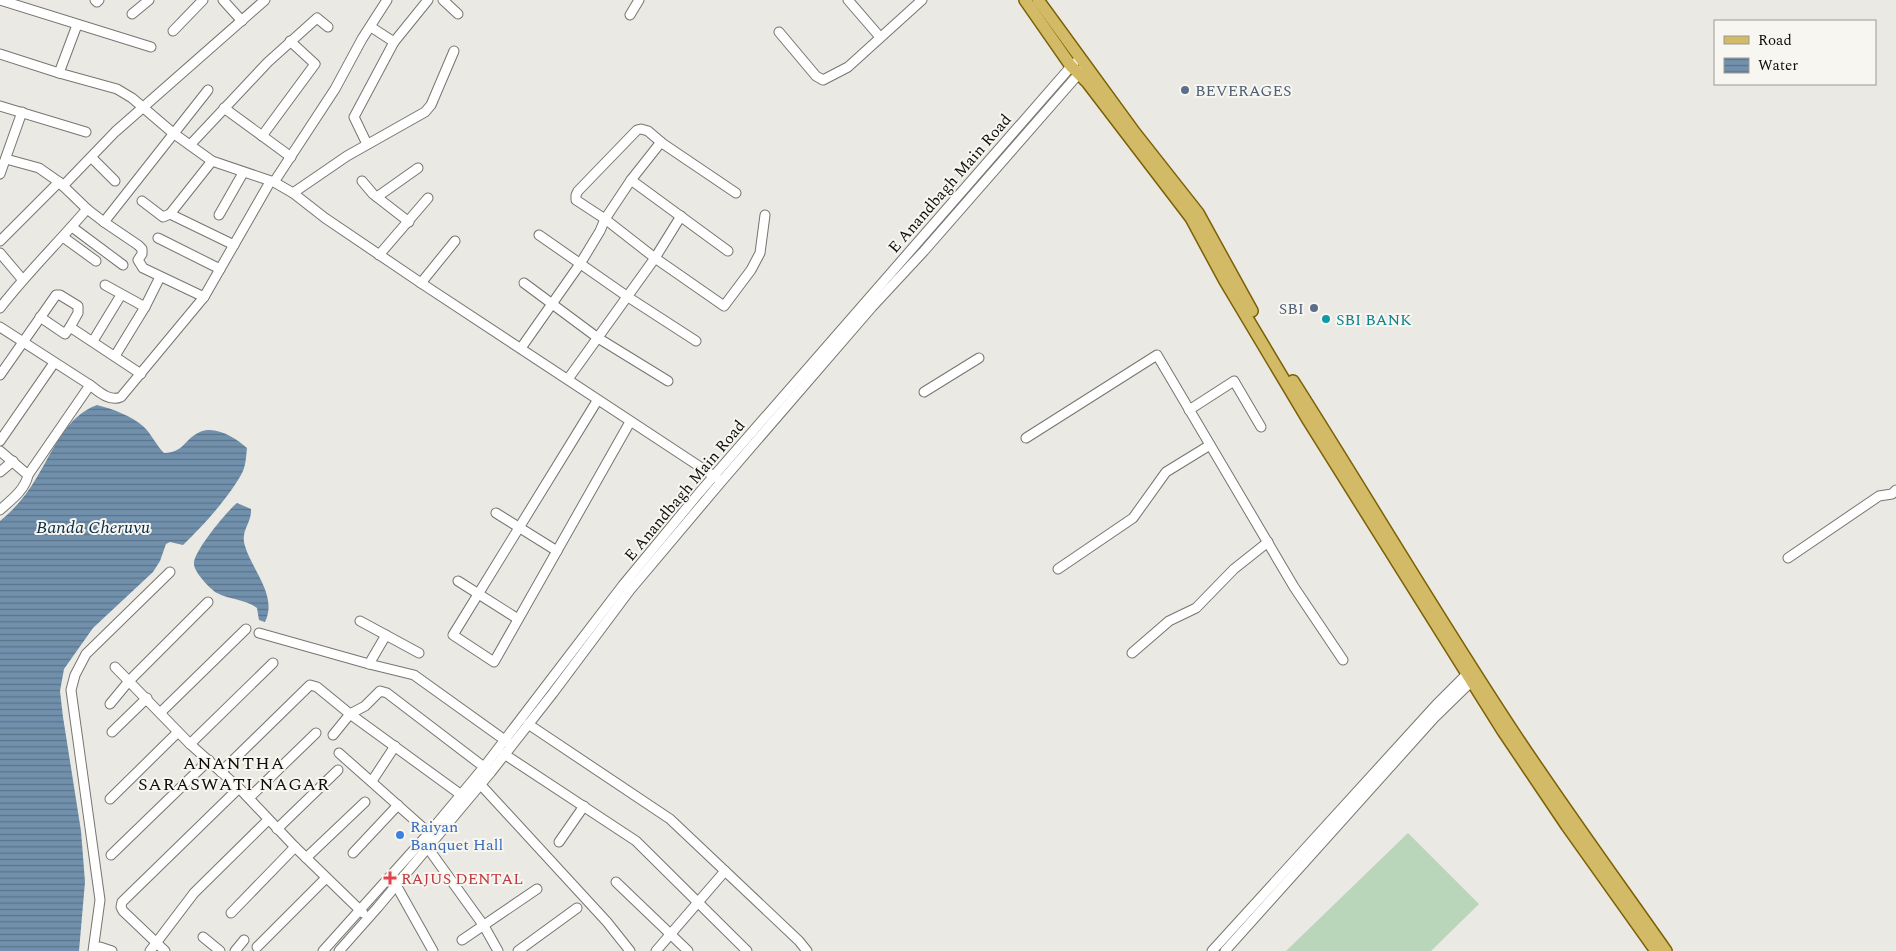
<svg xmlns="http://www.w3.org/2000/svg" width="1896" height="951" font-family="Spectral,serif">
  <defs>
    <pattern id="water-rules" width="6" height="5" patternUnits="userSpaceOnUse" patternTransform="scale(1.25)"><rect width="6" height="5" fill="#7190ac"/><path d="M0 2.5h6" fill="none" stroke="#5b748a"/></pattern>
  </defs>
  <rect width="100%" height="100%" fill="#ebe9e3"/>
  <!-- pitch -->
  <polygon fill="#b9d6bb" points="1408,833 1479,904 1431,951 1286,951"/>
  <!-- water -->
  <g fill="url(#water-rules)">
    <path d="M97 405C113 409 132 416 144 427 152 435 156 445 164 453 184 453 185 438 200 432 215 425 236 438 247 448 246 456 246 464 243 471 232 494 202 527 183 545L170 542 166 544 160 561 153 572 93 628 64 669 60 691 63 717 81 831 85 882 79 951H0V521C15 509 27 494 37 477 53 451 66 416 97 405Z"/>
    <path d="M237 503 251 509C252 523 240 530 245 546 252 570 278 596 265 622L259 620 257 608C245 599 230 600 217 593 210 589 193 571 194 563 194 551 227 511 237 503Z"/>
  </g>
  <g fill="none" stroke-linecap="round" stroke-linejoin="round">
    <defs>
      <g id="minor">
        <polyline points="0,0 151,47"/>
        <polyline points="95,0 97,2 99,0"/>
        <polyline points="223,0 242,21"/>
        <polyline points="443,0 458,14"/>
        <polyline points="848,0 880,37"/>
        <polyline points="132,14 149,0"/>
        <polyline points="630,15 639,0"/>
        <polyline points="371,27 394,42"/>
        <polyline points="173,31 203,0"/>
        <polyline points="779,32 816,76 823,80 848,67 922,0"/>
        <polyline points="0,54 59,73 117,89 132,98 173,133 212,161 274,182 293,193 325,218 421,283 717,478"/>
        <polyline points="59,73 77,25"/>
        <polyline points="0,106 86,132"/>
        <polyline points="224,108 291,157"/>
        <polyline points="262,136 315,64 290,41"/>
        <polyline points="367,144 354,117 394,42 428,0"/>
        <polyline points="190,145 268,62 317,18 328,27"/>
        <polyline points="92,158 115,181"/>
        <polyline points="6,159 39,168 59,182 87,209 104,222 138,245 142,249 142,254 138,260 143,268 204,297"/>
        <polyline points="0,174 22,112"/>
        <polyline points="631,180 728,251"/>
        <polyline points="362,181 373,194 409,222"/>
        <polyline points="274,182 335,89 362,39 387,0"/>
        <polyline points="63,186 115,132 265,0"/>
        <polyline points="293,193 347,156 425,112 431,105 454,51"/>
        <polyline points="736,193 662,143 648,131 641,129 637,130 578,191 576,195 576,200 605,219 655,258 724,306 751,270 760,253 765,215"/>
        <polyline points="377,197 418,168"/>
        <polyline points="142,201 163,217 170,214 212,161"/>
        <polyline points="170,214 234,245"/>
        <polyline points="219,215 243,173"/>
        <polyline points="104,222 208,90"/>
        <polyline points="72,227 123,265"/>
        <polyline points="539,235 628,297 696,341"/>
        <polyline points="63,237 96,261"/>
        <polyline points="158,238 220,269"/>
        <polyline points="0,241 59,182"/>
        <polyline points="0,253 22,279"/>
        <polyline points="379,255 428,198"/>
        <polyline points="421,283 455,241"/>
        <polyline points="524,283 598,338 668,381"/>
        <polyline points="105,285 145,307"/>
        <path d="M0 308C27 273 58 243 87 209"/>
        <polyline points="40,317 65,334 70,327 141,374"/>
        <polyline points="0,327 90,385"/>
        <polyline points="93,341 121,295"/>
        <polyline points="521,348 580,264 600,231 605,219 631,180 661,142"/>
        <polyline points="115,356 145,307 160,277"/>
        <polyline points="0,375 56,295 60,295 78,306 78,313 70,327"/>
        <polyline points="568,379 655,258 681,216"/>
        <polyline points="924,392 979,358"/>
        <polyline points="597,401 453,635 494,662 630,422"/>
        <polyline points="1189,410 1234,381 1261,427"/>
        <polyline points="1026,438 1157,355 1294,587 1343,660"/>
        <polyline points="0,441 54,363"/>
        <polyline points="0,451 28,475"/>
        <polyline points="0,472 13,461"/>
        <path d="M0 510C11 500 25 490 28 475L90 385C99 392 110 402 121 397L204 297 270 182"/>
        <polyline points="496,513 557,551"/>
        <polyline points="1788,558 1879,496 1892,494 1896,490"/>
        <polyline points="1058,569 1133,518 1166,472 1210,445"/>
        <polyline points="458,581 518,619"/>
        <polyline points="360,621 419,653"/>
        <polyline points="259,633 369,664 414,675 509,743"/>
        <polyline points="1132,653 1169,621 1196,608 1234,569 1268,542"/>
        <polyline points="369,664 386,635"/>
        <polyline points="115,667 190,744 239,788 295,847 363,913"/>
        <polyline points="110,704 129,681 208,602"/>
        <polyline points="161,712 246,629"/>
        <polyline points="528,724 670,819 799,941 807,951"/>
        <polyline points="112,732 147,698"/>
        <polyline points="333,735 350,714 365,706 380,691 387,693 484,767"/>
        <polyline points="190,744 273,663"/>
        <polyline points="339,753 429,833"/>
        <polyline points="504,754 636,841 747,951"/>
        <polyline points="221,772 310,685 317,687 350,714 460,794"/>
        <polyline points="372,781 395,746"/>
        <polyline points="480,784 607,922 630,951"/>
        <polyline points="249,798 316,733"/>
        <polyline points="110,799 178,732"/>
        <polyline points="277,829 338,770"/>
        <polyline points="559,842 584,806"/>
        <polyline points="425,844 484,926 498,951"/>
        <polyline points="353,853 398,805"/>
        <polyline points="111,855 209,760"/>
        <polyline points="306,858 365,802"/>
        <polyline points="616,882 688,951"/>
        <polyline points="396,885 433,951"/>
        <polyline points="231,913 295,847"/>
        <polyline points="203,937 220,951"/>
        <polyline points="462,940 537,889"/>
        <polyline points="100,947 112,951"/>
        <polyline points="257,947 326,878"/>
        <polyline points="93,951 100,900 71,690 75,675 86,654 170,572"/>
        <polyline points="150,951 194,893 268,820"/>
        <polyline points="165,951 123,911 121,907 122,902 239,788"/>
        <polyline points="235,951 244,940"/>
        <polyline points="323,951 429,833 484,767 623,585 699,493 1074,63"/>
        <polyline points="339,951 378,907 491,772 553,693 630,590 721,482 872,307 924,251 1083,69"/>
        <polyline points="518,951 577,908"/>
        <polyline points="656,951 725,871"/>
        <polyline points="1212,951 1436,705 1471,670"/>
        <polyline points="1225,951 1434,718 1476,677"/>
      </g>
      <g id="major">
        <polyline points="1025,0 1071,66 1087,82 1191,218 1225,281 1308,420 1503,731 1567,826 1656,951"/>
        <polyline points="1038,0 1135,133 1198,213 1252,311"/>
        <path d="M1293 381C1366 496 1435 613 1510 727 1560 803 1614 877 1666 951"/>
      </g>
    </defs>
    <!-- minor casing -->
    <use href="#minor" stroke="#777570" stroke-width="11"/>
    <!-- major casing -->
    <use href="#major" stroke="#7c6004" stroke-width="14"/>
    <!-- minor -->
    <use href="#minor" stroke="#fff" stroke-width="9"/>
    <!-- major -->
    <use href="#major" stroke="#d3ba66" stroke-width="11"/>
  </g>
  <!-- markers -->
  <g fill="#5c6f8a" stroke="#f8f6f0" stroke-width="2">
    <circle cx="1185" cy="90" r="5"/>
    <circle cx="1314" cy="308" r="5"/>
  </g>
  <circle fill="#0f9aa8" stroke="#f8f6f0" stroke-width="2" cx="1326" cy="319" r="5"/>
  <circle fill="#3f7fe0" stroke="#f8f6f0" stroke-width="2" cx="400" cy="835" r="5"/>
  <path fill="#e0444e" stroke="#f8f6f0" stroke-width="2" d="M387.5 870.5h5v5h5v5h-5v5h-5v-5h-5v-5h5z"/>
  <g text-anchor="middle" stroke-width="4" stroke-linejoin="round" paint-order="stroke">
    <!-- service labels -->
    <g font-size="16" fill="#4e5e75" stroke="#f8f6f0" text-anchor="start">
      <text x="1195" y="96">BEVERAGES</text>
      <text x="1304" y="314" text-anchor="end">SBI</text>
    </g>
    <!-- street labels -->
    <g font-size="16" fill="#0f0e0c" stroke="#f8f6f0">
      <text transform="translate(949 183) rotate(-49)" y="6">E Anandbagh Main Road</text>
      <text transform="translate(684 490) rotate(-50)" y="6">E Anandbagh Main Road</text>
    </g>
    <!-- culture labels -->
    <g font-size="16" fill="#0d838f" stroke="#f8f6f0" text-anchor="start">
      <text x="1336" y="325">SBI BANK</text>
    </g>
    <!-- shop labels -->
    <g font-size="16" fill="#366cbe" stroke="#f8f6f0" text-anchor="start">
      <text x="410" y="832">Raiyan<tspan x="410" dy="18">Banquet Hall</tspan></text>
    </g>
    <!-- health labels -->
    <g font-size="16" fill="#be3a42" stroke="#f8f6f0" text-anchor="start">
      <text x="401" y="884">RAJUS DENTAL</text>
    </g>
    <!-- water labels -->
    <g font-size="18" font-style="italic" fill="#052c4a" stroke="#f8f6f0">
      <text x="93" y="533">Banda Cheruvu</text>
    </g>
    <!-- neighbourhood labels -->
    <g font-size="18" letter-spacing="1" fill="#0f0e0c" stroke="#f8f6f0">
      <text x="234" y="769">ANANTHA<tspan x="234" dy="21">SARASWATI NAGAR</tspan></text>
    </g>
  </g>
  <!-- legend -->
  <rect x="1714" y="20" width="162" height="65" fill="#f8f6f0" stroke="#9b9995"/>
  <rect x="1724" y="36" width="25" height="8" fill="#d3ba66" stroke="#9b9995"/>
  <text x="1758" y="45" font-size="15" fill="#0f0e0c">Road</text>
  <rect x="1724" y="58" width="25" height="15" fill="url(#water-rules)" stroke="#9b9995"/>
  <text x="1758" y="70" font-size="15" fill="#0f0e0c">Water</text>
</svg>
